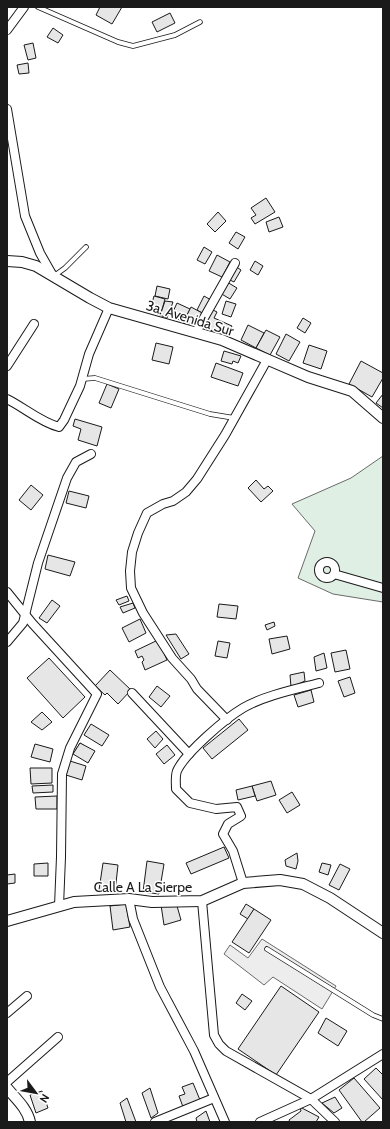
<svg xmlns="http://www.w3.org/2000/svg" width="390" height="1129" font-family="Cabin,sans-serif">
  <rect width="100%" height="100%" fill="#fff"/>
  <!-- green -->
  <polygon fill="#e0efe3" stroke="#6a6a6a" points="383,456 383,602 333,594 298,578 315,531 292,504 351,478"/>
  <!-- parking -->
  <polygon fill="#ededed" stroke="#6a6a6a" points="262,939 336,986 322,1009 273,977 264,985 224,954 230,945 248,958"/>
  <!-- building -->
  <g fill="#e6e6e6" stroke="#1a1a1a">
    <polygon points="100,7 122,7 112,24 96,15"/>
    <polygon points="170,13 175,23 157,32 152,22"/>
    <polygon points="53,28 63,35 58,43 47,37"/>
    <polygon points="33,43 36,58 28,60 24,45"/>
    <polygon points="28,63 29,73 19,74 17,65"/>
    <polygon points="266,198 275,212 255,224 251,218 256,215 251,208"/>
    <polygon points="218,212 226,221 215,232 207,224"/>
    <polygon points="279,217 283,227 269,232 266,222"/>
    <polygon points="236,232 245,237 238,249 229,243"/>
    <polygon points="204,247 212,252 205,264 197,260"/>
    <polygon points="217,255 230,262 222,277 209,271"/>
    <polygon points="255,261 263,266 258,275 250,270"/>
    <polygon points="235,266 241,270 234,282 228,279"/>
    <polygon points="227,282 237,288 230,299 220,293"/>
    <polygon points="157,286 170,289 168,299 155,296"/>
    <polygon points="154,296 165,299 161,313 150,310"/>
    <polygon points="204,296 211,300 204,314 197,310"/>
    <polygon points="165,301 173,302 167,318 157,314 158,312 161,313"/>
    <polygon points="226,301 236,304 231,317 222,314"/>
    <polygon points="177,303 190,309 184,322 171,316"/>
    <polygon points="191,307 204,314 197,329 183,323"/>
    <polygon points="211,309 217,312 214,318 232,326 226,338 203,326"/>
    <polygon points="303,318 311,323 305,333 297,328"/>
    <polygon points="248,325 264,333 256,348 241,340"/>
    <polygon points="266,330 280,337 270,355 256,348"/>
    <polygon points="286,334 300,342 289,361 276,354"/>
    <polygon points="156,343 173,347 169,364 152,360"/>
    <polygon points="309,345 327,351 321,369 303,363"/>
    <polygon points="224,351 241,356 238,363 233,361 232,364 221,361"/>
    <polygon points="361,361 383,373 383,378 372,397 349,384"/>
    <polygon points="216,363 243,373 238,386 211,377"/>
    <polygon points="107,384 119,389 111,408 99,403"/>
    <polygon points="383,394 383,408 376,403"/>
    <polygon points="75,419 102,427 97,446 78,440 81,429 73,426"/>
    <polygon points="256,480 264,489 268,486 273,491 261,502 248,488"/>
    <polygon points="31,485 43,495 31,510 19,500"/>
    <polygon points="69,491 89,496 86,508 66,503"/>
    <polygon points="48,555 75,562 70,576 45,569"/>
    <polygon points="127,596 129,601 119,605 116,600"/>
    <polygon points="52,600 60,606 47,623 39,618"/>
    <polygon points="133,603 135,608 123,613 120,607"/>
    <polygon points="219,604 238,606 236,619 217,617"/>
    <polygon points="140,619 146,633 129,642 122,628"/>
    <polygon points="274,622 275,626 267,630 265,625"/>
    <polygon points="176,634 189,654 181,659 166,635"/>
    <polygon points="287,636 290,649 272,654 269,639"/>
    <polygon points="158,640 167,660 145,670 142,662 144,660 142,656 138,658 135,651"/>
    <polygon points="218,641 230,643 227,658 215,656"/>
    <polygon points="346,650 350,669 335,672 331,653"/>
    <polygon points="324,653 327,668 316,671 314,657"/>
    <polygon points="49,658 85,697 63,718 27,678"/>
    <polygon points="110,670 131,690 118,704 107,693 105,695 95,686"/>
    <polygon points="304,672 305,681 291,687 290,675"/>
    <polygon points="350,677 355,693 344,697 338,681"/>
    <polygon points="157,686 170,696 161,707 149,697"/>
    <polygon points="311,690 314,702 298,707 294,695"/>
    <polygon points="42,712 52,722 42,730 31,722"/>
    <polygon points="239,719 248,730 212,759 203,748"/>
    <polygon points="91,724 109,735 102,746 84,735"/>
    <polygon points="156,731 163,739 155,748 147,739"/>
    <polygon points="80,743 94,752 88,762 74,753"/>
    <polygon points="80,743 95,751 88,763 73,754"/>
    <polygon points="35,744 53,749 50,762 31,757"/>
    <polygon points="167,745 175,755 164,764 156,754"/>
    <polygon points="70,761 86,766 82,780 66,775"/>
    <polygon points="30,768 52,768 52,783 31,784"/>
    <polygon points="271,781 276,795 257,801 252,786"/>
    <polygon points="53,785 53,792 33,793 32,786"/>
    <polygon points="252,786 255,796 238,800 236,790"/>
    <polygon points="292,792 300,805 287,813 279,800"/>
    <polygon points="57,796 57,809 36,809 35,797"/>
    <polygon points="224,847 229,858 191,874 186,863"/>
    <polygon points="297,853 298,861 296,869 286,866 285,860"/>
    <polygon points="147,861 164,864 159,894 143,892"/>
    <polygon points="48,863 48,876 34,876 34,864"/>
    <polygon points="103,863 118,865 115,892 99,890"/>
    <polygon points="322,863 331,865 328,875 319,872"/>
    <polygon points="340,864 350,869 339,890 329,885"/>
    <polygon points="15,874 15,883 7,884 7,875"/>
    <polygon points="126,904 130,927 113,930 110,906"/>
    <polygon points="246,904 254,909 248,919 240,914"/>
    <polygon points="161,905 177,906 181,920 164,925"/>
    <polygon points="254,909 271,920 249,953 232,942"/>
    <polygon points="281,986 319,1012 276,1075 238,1049"/>
    <polygon points="242,994 252,1001 245,1010 236,1003"/>
    <polygon points="326,1018 347,1031 338,1046 318,1033"/>
    <polygon points="376,1068 383,1075 383,1100 364,1079"/>
    <polygon points="354,1078 380,1108 364,1122 362,1122 339,1090"/>
    <polygon points="193,1083 200,1100 183,1107 179,1096 185,1094 182,1087"/>
    <polygon points="150,1088 158,1113 151,1118 142,1093"/>
    <polygon points="42,1091 48,1108 36,1113 30,1095"/>
    <polygon points="335,1097 342,1108 334,1113 322,1103"/>
    <polygon points="127,1098 136,1122 126,1122 120,1103"/>
    <polygon points="300,1107 319,1117 316,1122 290,1122 289,1120 301,1111"/>
    <polygon points="206,1111 210,1122 197,1122 196,1118"/>
  </g>
  <g fill="none" stroke-linecap="round" stroke-linejoin="round">
    <defs>
      <g id="service">
        <polyline points="38,7 118,42 133,46 175,35 200,22"/>
        <polyline points="54,276 65,268 86,247"/>
        <polyline points="82,379 95,378 210,414 234,418"/>
        <polyline points="267,949 373,1015 383,1019"/>
      </g>
      <g id="minor">
        <polyline points="7,30 24,7"/>
        <polyline points="7,109 25,216 40,253 53,276"/>
        <polyline points="196,332 235,263"/>
        <polyline points="7,366 34,324"/>
        <path d="M7 399C25 408 40 422 59 427L64 420 80 386 89 354 109 308"/>
        <circle cx="327" cy="570" r="8"/>
        <polyline points="334,574 383,588"/>
        <polyline points="7,592 32,623 97,694 70,748 62,774 61,857 59,906"/>
        <polyline points="7,642 23,623 38,563 67,478 76,462 91,454"/>
        <polyline points="132,693 189,754"/>
        <polyline points="227,720 197,689 191,679 172,658 143,613 131,588 130,571 132,552 138,533 147,513 163,504 173,501 186,492 197,479 225,435 267,360"/>
        <path d="M243 883 233 851 223 834 228 824 241 816 237 807 216 809 190 803 176 789C176 784 175 776 177 771 185 753 226 718 243 708 263 696 296 689 319 683"/>
        <polyline points="129,899 133,919 160,987 194,1051 225,1122"/>
        <polyline points="202,901 214,1035 219,1044 226,1051 311,1099 335,1122"/>
        <polyline points="7,1013 27,996"/>
        <polyline points="7,1082 58,1037"/>
        <polyline points="155,1122 214,1098"/>
        <polyline points="260,1122 311,1099 383,1054"/>
      </g>
      <g id="tertiary">
        <polyline points="7,261 22,262 36,266 90,298 109,308 222,340 308,377 352,391 383,418"/>
        <polyline points="7,921 74,902 129,899 152,902 202,901 243,883 280,880 303,884 330,898 383,933"/>
        <path d="M7 1088C16 1099 27 1108 30 1122"/>
      </g>
    </defs>
    <!-- service casing -->
    <use href="#service" stroke="#1a1a1a" stroke-width="5.5"/>
    <!-- minor casing -->
    <use href="#minor" stroke="#1a1a1a" stroke-width="10"/>
    <!-- tertiary casing -->
    <use href="#tertiary" stroke="#1a1a1a" stroke-width="12"/>
    <!-- service -->
    <use href="#service" stroke="#fff" stroke-width="4"/>
    <!-- minor -->
    <use href="#minor" stroke="#fff" stroke-width="8"/>
    <!-- tertiary -->
    <use href="#tertiary" stroke="#fff" stroke-width="10"/>
  </g>
  <g text-anchor="middle" stroke-width="3" stroke-linejoin="round" paint-order="stroke">
    <!-- street labels -->
    <g font-size="14" fill="#1a1a1a" stroke="#fff">
      <text transform="translate(190 318) rotate(17)" y="5">3a. Avenida Sur</text>
      <text x="143" y="892">Calle A La Sierpe</text>
    </g>
  </g>
  <!-- border -->
  <rect width="390" height="1129" fill="none" stroke="#1a1a1a" stroke-width="16"/>
  <!-- north arrow -->
  <g transform="translate(36 1093) rotate(122)" stroke="#ffffff" stroke-width="3" paint-order="stroke">
  <path d="M0-3L7 15L0 10L-7 15Z" fill="#1a1a1a"/>
  <text y="-6" font-size="11" font-weight="bold" text-anchor="middle" fill="#1a1a1a">N</text>
  </g>
</svg>
